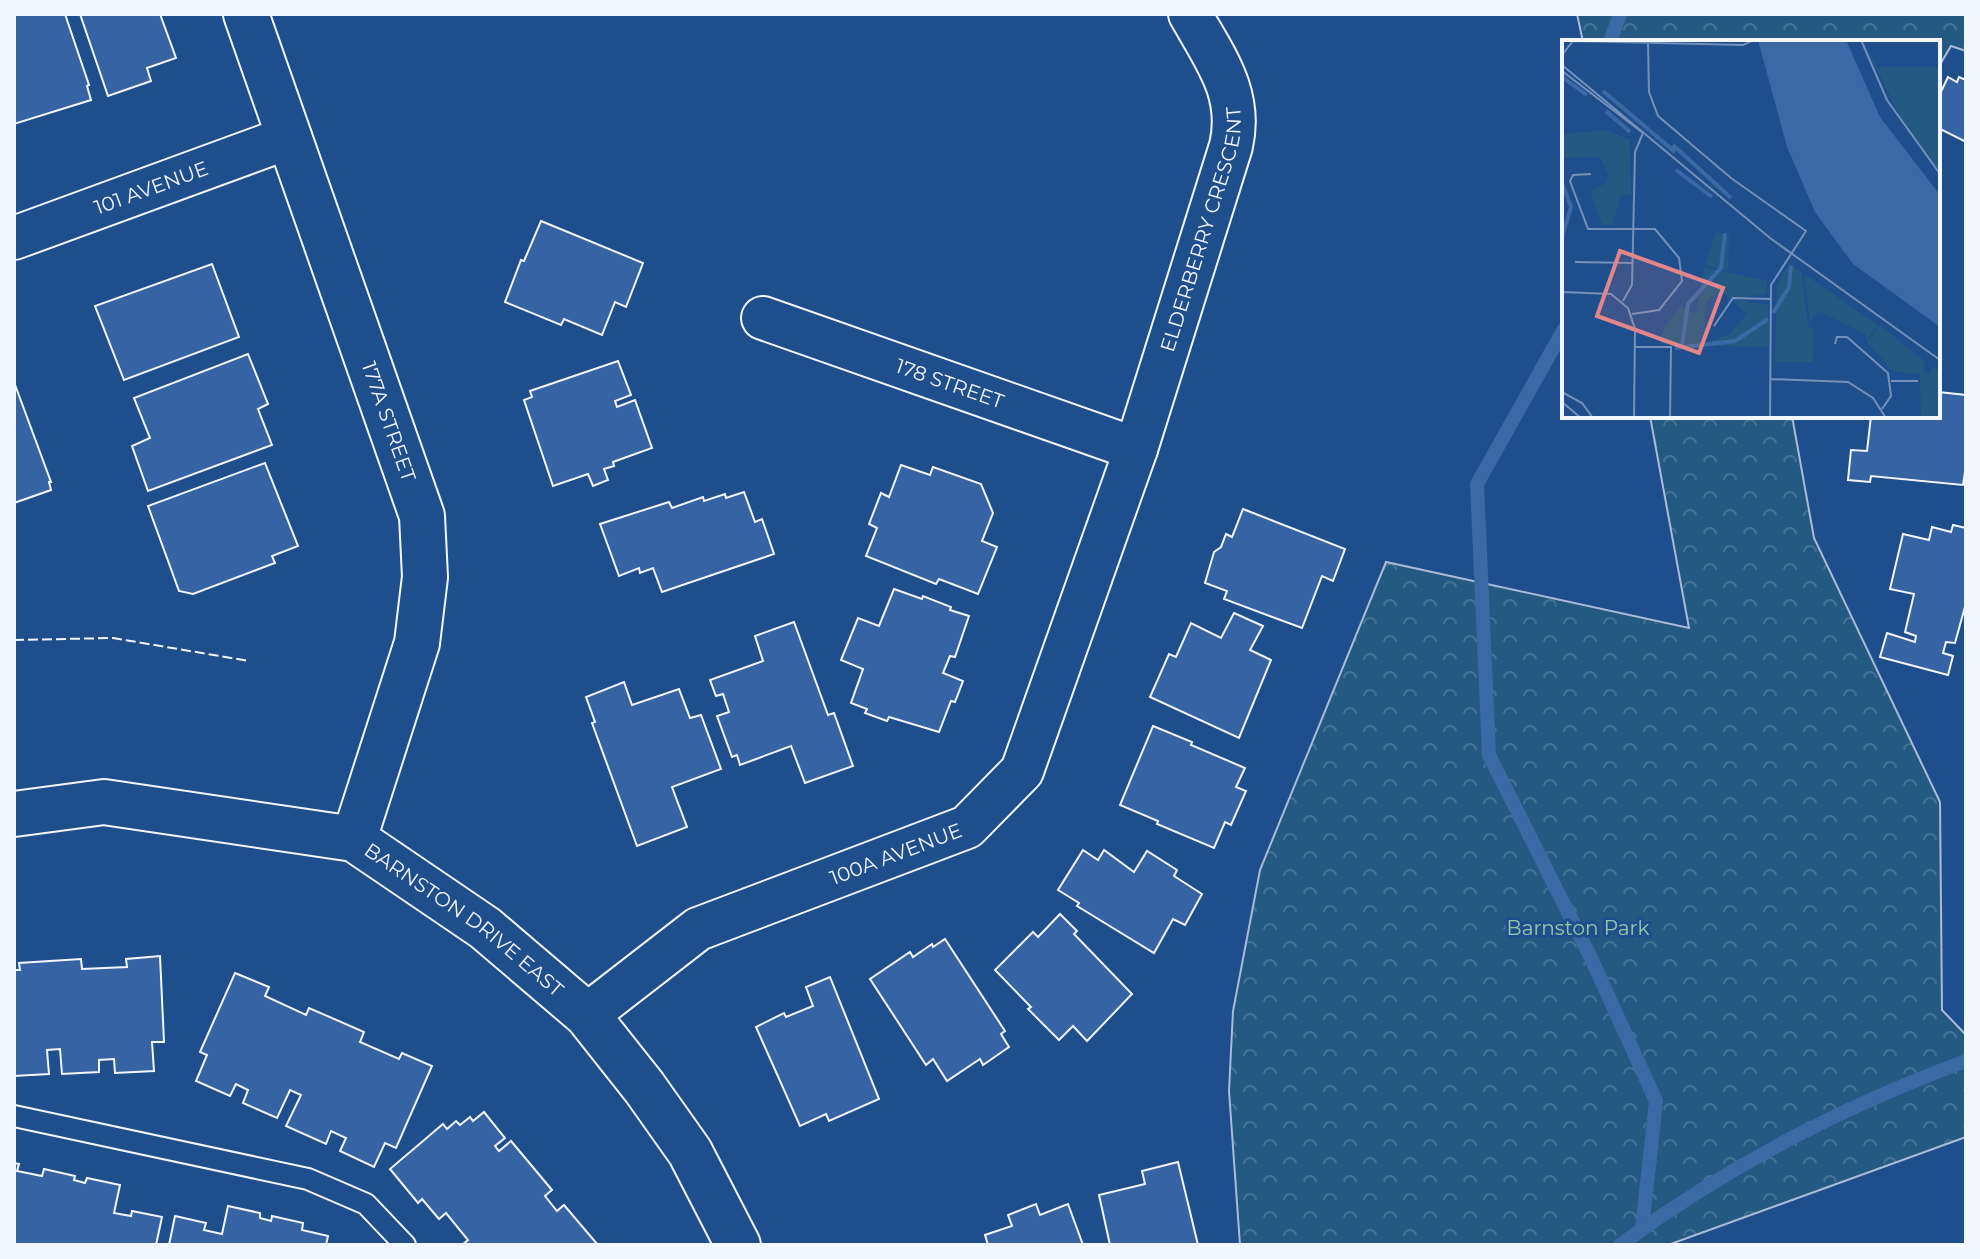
<svg xmlns="http://www.w3.org/2000/svg" width="1980" height="1259" font-family="Montserrat,sans-serif">
<style>
.forest{fill:url(#forest-crowns);stroke:#a8bbd7;stroke-width:2}
.lines{fill:none;stroke-linecap:round;stroke-linejoin:round}
.stream{stroke:#3b69a3;stroke-width:14}
.building{fill:#3563a3;stroke:#f2f6ff;stroke-width:2}
.lane-casing{stroke:#f2f6ff;stroke-width:24}
.street-casing{stroke:#f2f6ff;stroke-width:46}
.secondary-casing{stroke:#f2f6ff;stroke-width:48}
.lane{stroke:#1f4e8c;stroke-width:20}
.street{stroke:#1f4e8c;stroke-width:42}
.secondary{stroke:#1f4e8c;stroke-width:44}
.fence{stroke:#f2f6ff;stroke-width:2;stroke-dasharray:10 4;stroke-linecap:butt}
.labels{text-anchor:middle;dominant-baseline:central;stroke-width:6;stroke-linejoin:round;paint-order:stroke}
.street-label{font-size:20px;fill:#f2f6ff;stroke:#1f4e8c}
.park-label{font-size:20px;fill:#97c8a6;stroke:#1f4e8c}
.inset-river{fill:none;stroke:#3b69a3;stroke-width:4}
.inset-road{fill:none;stroke:#7391ba;stroke-width:2}
.view{fill:#e38589;fill-opacity:0.15;stroke:#e38589;stroke-width:4}
.inset-edge{fill:none;stroke:#f2f6ff;stroke-width:4}
</style>
<defs>
<pattern id="forest-crowns" width="20" height="18" patternUnits="userSpaceOnUse" patternTransform="scale(2)"><rect width="20" height="18" fill="#245a82"/><path d="M2 6a3 3 0 1 1 6 0M12 15a3 3 0 1 1 6 0" fill="none" stroke="#447295"/></pattern>
</defs>
<rect width="100%" height="100%" fill="#1f4e8c"/>
<g class="forest">
<path d="M 1577,14 L 1966,14 L 1966,51 L 1951,46 L 1938,68 L 1938,42 L 1583,42 Z"/>
<path d="M 1650,416 L 1792,416 L 1814,538 L 1940,802 L 1942,1010 L 1966,1035 L 1966,1137 L 1668,1245 L 1240,1245 L 1229,1091 L 1233,1011 L 1260,870 L 1386,562 L 1689,628 Z"/>
</g>
<g class="lines">
<g class="stream">
<path d="M 1610,42 L 1620,14"/>
<path d="M 1564,329 L 1477,484 L 1489,755 L 1591,958 L 1656,1101 L 1642,1229"/>
<path d="M 1620,1245 C 1725,1168 1844,1106 1966,1061"/>
</g>
</g>
<g class="building">
<path d="M 14,14 L 65,14 L 89,85 L 87,86 L 91,100 L 14,124 Z"/>
<path d="M 80,14 L 160,14 L 176,58 L 147,68 L 151,81 L 108,96 Z"/>
<path d="M 1948,77 L 1957,82 L 1959,77 L 1966,80 L 1966,142 L 1938,128 L 1938,98 Z"/>
<path d="M 541,221 L 643,263 L 626,307 L 615,302 L 602,335 L 564,319 L 561,325 L 505,302 L 521,260 L 524,261 Z"/>
<path d="M 212,264 L 239,337 L 124,380 L 95,306 Z"/>
<path d="M 248,354 L 268,404 L 258,409 L 272,445 L 148,491 L 132,446 L 150,438 L 134,398 Z"/>
<path d="M 618,361 L 631,395 L 615,401 L 617,407 L 635,400 L 652,448 L 613,462 L 614,466 L 604,469 L 608,480 L 593,486 L 588,474 L 553,486 L 524,400 L 532,397 L 530,391 Z"/>
<path d="M 14,382 L 51,482 L 49,482 L 51,490 L 14,503 Z"/>
<path d="M 1938,392 L 1966,395 L 1966,465 L 1963,485 L 1871,476 L 1870,482 L 1848,480 L 1851,450 L 1867,451 L 1871,416 L 1938,416 Z"/>
<path d="M 265,463 L 298,546 L 272,556 L 275,563 L 193,594 L 179,591 L 148,506 Z"/>
<path d="M 901,465 L 930,475 L 933,467 L 981,484 L 993,513 L 982,541 L 997,547 L 978,594 L 939,579 L 936,584 L 866,556 L 877,528 L 869,524 L 881,493 L 889,497 Z"/>
<path d="M 744,492 L 755,522 L 762,519 L 774,554 L 662,592 L 653,568 L 640,573 L 639,568 L 619,576 L 600,524 L 669,502 L 672,508 L 703,497 L 704,501 L 725,494 L 726,498 Z"/>
<path d="M 1243,509 L 1345,549 L 1333,581 L 1322,576 L 1302,628 L 1224,599 L 1227,591 L 1205,583 L 1214,552 L 1221,547 L 1226,534 L 1232,537 Z"/>
<path d="M 1953,525 L 1966,528 L 1966,603 L 1955,643 L 1946,642 L 1943,653 L 1953,656 L 1948,675 L 1880,657 L 1887,633 L 1915,642 L 1916,636 L 1905,632 L 1914,594 L 1890,589 L 1903,534 L 1929,540 L 1932,527 L 1951,532 Z"/>
<path d="M 894,589 L 922,599 L 923,596 L 951,607 L 950,610 L 969,616 L 955,657 L 950,656 L 943,673 L 963,681 L 955,702 L 951,701 L 939,732 L 889,717 L 887,721 L 865,713 L 867,709 L 851,703 L 863,669 L 841,660 L 858,618 L 879,626 Z"/>
<path d="M 1234,613 L 1263,626 L 1250,650 L 1271,660 L 1239,738 L 1150,697 L 1169,654 L 1176,657 L 1191,623 L 1221,638 Z"/>
<path d="M 794,622 L 828,715 L 834,713 L 853,766 L 805,783 L 791,746 L 740,765 L 737,755 L 732,757 L 717,716 L 729,712 L 723,694 L 716,696 L 710,680 L 763,661 L 755,636 Z"/>
<path d="M 624,682 L 632,705 L 679,689 L 690,718 L 701,715 L 721,769 L 672,787 L 687,827 L 637,846 L 592,723 L 595,722 L 586,697 Z"/>
<path d="M 1153,726 L 1192,742 L 1191,745 L 1245,768 L 1236,787 L 1246,791 L 1231,825 L 1225,822 L 1214,848 L 1157,824 L 1158,821 L 1120,805 Z"/>
<path d="M 1083,850 L 1098,860 L 1104,850 L 1134,872 L 1147,851 L 1177,870 L 1174,876 L 1202,894 L 1185,925 L 1173,919 L 1154,953 L 1077,906 L 1079,903 L 1058,890 Z"/>
<path d="M 1060,914 L 1077,931 L 1074,934 L 1132,994 L 1087,1041 L 1073,1026 L 1059,1040 L 1028,1009 L 1031,1007 L 995,970 L 1033,932 L 1038,937 Z"/>
<path d="M 945,939 L 1005,1031 L 1001,1034 L 1009,1047 L 983,1065 L 980,1059 L 947,1081 L 933,1059 L 926,1065 L 870,979 L 910,952 L 913,957 L 932,944 L 933,947 Z"/>
<path d="M 160,956 L 164,1042 L 152,1042 L 154,1071 L 115,1073 L 114,1059 L 99,1060 L 99,1072 L 62,1074 L 60,1049 L 47,1050 L 49,1074 L 14,1076 L 14,970 L 20,970 L 19,963 L 81,959 L 82,969 L 127,967 L 126,959 Z"/>
<path d="M 235,973 L 269,987 L 265,996 L 306,1015 L 309,1008 L 364,1032 L 360,1042 L 399,1059 L 402,1053 L 432,1066 L 396,1148 L 385,1143 L 374,1167 L 340,1151 L 346,1138 L 331,1131 L 326,1144 L 286,1126 L 301,1095 L 290,1090 L 277,1118 L 243,1103 L 248,1090 L 236,1084 L 230,1096 L 196,1081 L 207,1055 L 200,1052 Z"/>
<path d="M 830,977 L 879,1099 L 829,1121 L 826,1114 L 800,1126 L 756,1027 L 784,1013 L 786,1017 L 813,1006 L 806,987 Z"/>
<path d="M 484,1112 L 505,1138 L 495,1146 L 499,1151 L 511,1141 L 552,1190 L 545,1196 L 557,1211 L 564,1205 L 598,1245 L 462,1245 L 468,1240 L 446,1213 L 439,1219 L 422,1199 L 418,1203 L 390,1169 L 443,1124 L 447,1129 L 456,1121 L 460,1125 L 470,1117 L 473,1121 Z"/>
<path d="M 1178,1162 L 1198,1245 L 1110,1245 L 1099,1195 L 1145,1184 L 1142,1171 Z"/>
<path d="M 14,1163 L 19,1164 L 17,1171 L 42,1176 L 44,1169 L 75,1176 L 74,1180 L 85,1183 L 87,1178 L 120,1185 L 114,1213 L 131,1216 L 132,1211 L 162,1217 L 156,1245 L 14,1245 Z"/>
<path d="M 1036,1204 L 1040,1215 L 1068,1204 L 1083,1245 L 988,1245 L 985,1235 L 1012,1226 L 1008,1215 Z"/>
<path d="M 228,1206 L 260,1213 L 260,1218 L 271,1221 L 272,1216 L 303,1223 L 302,1230 L 328,1236 L 326,1245 L 169,1245 L 175,1216 L 206,1223 L 204,1230 L 222,1234 Z"/>
</g>
<g class="lines">
<g class="lane-casing">
<path id="lane" d="M 14,1116 L 308,1179 L 366,1204 L 405,1245"/>
</g>
<g class="street-casing">
<g id="street">
<path id="s1" d="M 14,238 L 290,137"/>
<path id="s2" d="M 763,318 L 1136,449"/>
<path id="s3" d="M 587,1015 L 698,929 L 967,827 L 1022,771 L 1136,449 L 1231,146 C 1243,94 1215,58 1190,14"/>
</g>
</g>
<g class="secondary-casing">
<g id="secondary">
<path id="s4" d="M 246,14 L 422,516 L 425,577 L 417,643 L 354,839"/>
<path id="s5" d="M 14,814 L 104,802 L 354,839 L 485,928 L 587,1015 L 644,1087 L 690,1152 L 738,1245"/>
</g>
</g>
<use href="#lane" class="lane"/>
<use href="#street" class="street"/>
<use href="#secondary" class="secondary"/>
<path class="fence" d="M 14,640 L 113,638 L 249,661"/>
</g>
<g class="labels">
<g class="street-label">
<text stroke="none"><textPath href="#s1" startOffset="146">101 AVENUE</textPath></text>
<text stroke="none"><textPath href="#s3" startOffset="1078">ELDERBERRY CRESCENT</textPath></text>
<text stroke="none"><textPath href="#s2" startOffset="198">178 STREET</textPath></text>
<text stroke="none"><textPath href="#s4" startOffset="432">177A STREET</textPath></text>
<text stroke="none"><textPath href="#s3" startOffset="352">100A AVENUE</textPath></text>
<text stroke="none"><textPath href="#s5" startOffset="480">BARNSTON DRIVE EAST</textPath></text>
</g>
<g class="park-label">
<text x="1578" y="928">Barnston Park</text>
</g>
</g>
<g transform="translate(1562 40)">
<rect width="378" height="378" fill="#1f4e8c"/>
<path d="M 304,8 L 316,27 L 378,27 L 378,132 L 346,92 ZM 154,192 L 167,196 L 166,230 L 143,226 ZM 242,234 L 316,285 L 304,302 L 303,294 L 256,271 L 248,282 Z" fill="#245a82"/>
<path d="M 351,40 L 363,43 L 365,54 L 341,74 L 334,60 L 342,58 ZM 44,90 L 68,100 L 69,155 L 58,155 L 51,185 L 40,185 L 28,151 L 44,143 L 46,134 L 38,117 L 0,118 L 0,94 ZM 228,223 L 240,233 L 246,285 L 252,291 L 251,322 L 213,322 L 215,244 ZM 142,227 L 205,241 L 204,254 L 168,259 L 158,250 L 144,262 L 142,304 L 167,294 L 185,274 L 172,262 L 177,260 L 206,265 L 207,307 L 97,304 L 103,286 L 119,266 L 134,274 ZM 318,285 L 363,322 L 362,332 L 367,335 L 371,327 L 378,332 L 378,378 L 359,378 L 358,334 L 332,332 L 305,302 Z" fill="#245a82"/>
<path d="M 196,0 L 284,0 L 318,77 L 378,155 L 378,287 L 291,224 L 253,172 L 225,107 Z" fill="#3b69a3"/>
<path class="inset-river" d="M 0,37 L 25,55M 41,51 L 113,112M 44,71 L 68,92M 111,105 L 169,158M 114,130 L 150,157M 0,143 L 9,167 L 0,197M 211,273 L 227,247 L 229,226M 120,305 L 126,264 L 159,228 L 163,193M 113,308 L 173,301 L 206,279"/>
<path class="inset-road" d="M 299,0 L 325,60 L 378,134M 86,4 L 87,52 L 96,76 L 169,138 L 244,191 L 209,245 L 208,378M 0,15 L 11,1 L 181,5 L 192,0M 0,25 L 208,198 L 378,320M 0,31 L 81,93M 29,134 L 11,135 L 8,141 L 26,189 L 93,189 L 117,218 L 120,241 L 97,270 L 70,274M 13,222 L 71,223M 0,252 L 49,254 L 66,268 L 73,289 L 72,378M 61,261 L 70,245 L 73,112 L 81,93M 152,286 L 171,258 L 209,259M 273,304 L 275,297 L 285,297 L 326,333 L 329,356 L 320,369M 73,307 L 109,307 L 108,378M 208,339 L 286,342 L 311,358 L 324,378M 329,341 L 356,341M 0,352 L 20,363 L 31,378M 0,362 L 19,378"/>
<path class="view" d="M 58,211 L 161,248 L 137,313 L 35,276 Z"/>
<rect width="378" height="378" class="inset-edge"/>
</g>
<rect width="1980" height="1259" fill="none" stroke="#f2f6ff" stroke-width="32"/>
</svg>
